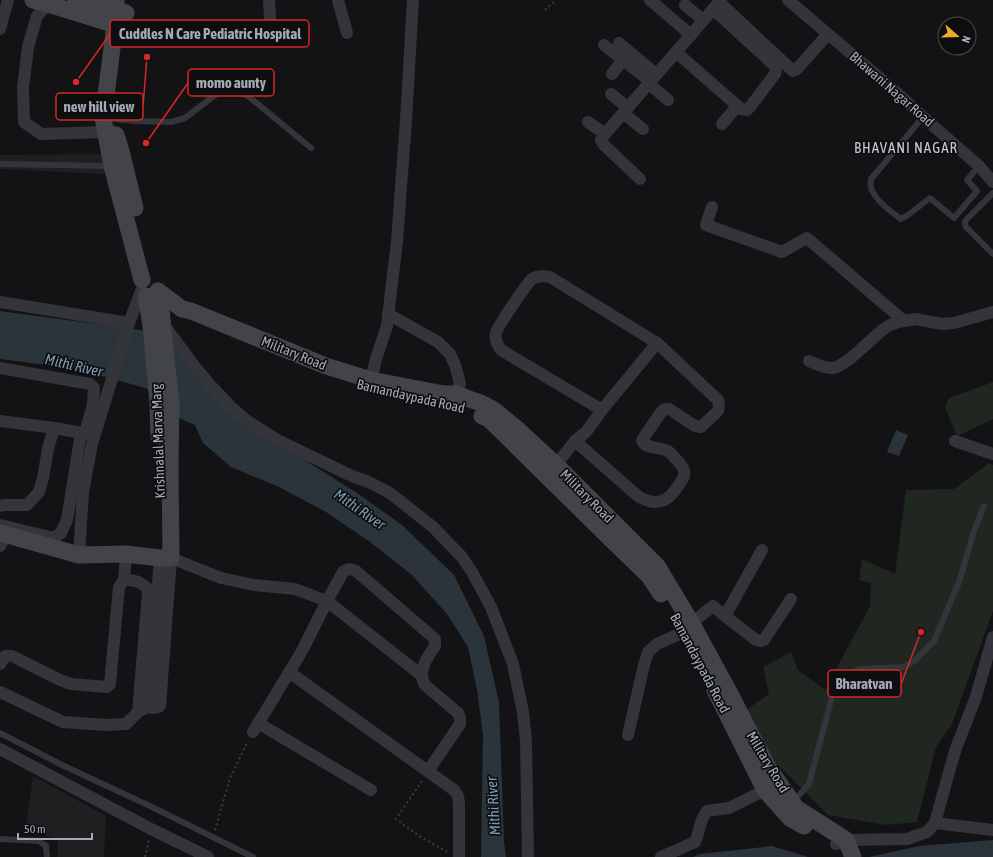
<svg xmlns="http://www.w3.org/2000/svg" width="993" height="857" font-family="'Asap Condensed',sans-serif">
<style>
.built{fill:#1f1f22}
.green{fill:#1f2720}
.water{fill:#2b343a}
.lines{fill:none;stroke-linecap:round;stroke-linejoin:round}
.path{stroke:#3a3c41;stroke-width:2;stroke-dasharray:2 3;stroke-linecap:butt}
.lane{stroke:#34353a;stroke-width:6}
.street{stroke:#34353a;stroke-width:12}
.secondary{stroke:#42444a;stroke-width:17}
.labels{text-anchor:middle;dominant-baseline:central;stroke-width:3.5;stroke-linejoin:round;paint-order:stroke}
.street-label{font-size:14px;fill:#a4aab5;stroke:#0e0e10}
.neighbourhood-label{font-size:15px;letter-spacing:1px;fill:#c5c9d1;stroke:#0e0e10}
.water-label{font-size:15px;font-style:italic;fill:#7b99b1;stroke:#0e0e10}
.leader{fill:none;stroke:#d62828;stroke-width:1.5}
.callout-dot{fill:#d62828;stroke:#0e0e10;stroke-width:1.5}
.callout{fill:#0e0e10;stroke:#d62828;stroke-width:1.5}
.callout-label{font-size:15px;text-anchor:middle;font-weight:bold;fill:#a4aab5}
</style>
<rect width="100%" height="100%" fill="#131315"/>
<g class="built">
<path d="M 101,154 L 105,166 L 105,174 L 0,169 L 0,155 Z"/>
<path d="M 33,776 L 106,816 L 104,857 L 57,857 L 58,841 L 26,825 Z"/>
</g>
<g class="green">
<path d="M 993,382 L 993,419 L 957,436 L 945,407 L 949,398 Z"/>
<path d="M 989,463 L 993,465 L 993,611 L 952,724 L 936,747 L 917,822 L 886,825 L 828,815 L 769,756 L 742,713 L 769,694 L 763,667 L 791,652 L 798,670 L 825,690 L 870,606 L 871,583 L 859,580 L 862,559 L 895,574 L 906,490 L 954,489 Z"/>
</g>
<g class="water">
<path d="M 0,311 L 141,330 L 174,345 L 233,415 L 357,493 L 402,525 L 454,575 L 484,636 L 499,702 L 504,842 L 506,857 L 481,857 L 483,735 L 477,690 L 468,647 L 447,614 L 412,575 L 370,542 L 326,512 L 279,487 L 231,467 L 203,443 L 195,425 L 179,418 L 177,401 L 145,388 L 78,369 L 0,359 Z"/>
<path d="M 896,430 L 908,435 L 899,456 L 887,452 Z"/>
<path d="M 993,840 L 993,857 L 869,857 L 919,846 Z"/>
<path d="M 772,846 L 808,857 L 693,857 L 700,854 Z"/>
</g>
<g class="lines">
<g class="path">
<path d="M 545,10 L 556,0"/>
<path d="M 422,781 L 396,819 L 419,836 L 449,853"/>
<path d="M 215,830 L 230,778 L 248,741"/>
<path d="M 145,857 L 149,840"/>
</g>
<g class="lane">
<path d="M 923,117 L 871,179 C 871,182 870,186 871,188 C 876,201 890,211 901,219 L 908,215 L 930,198 L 954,218 L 977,191 L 967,180 L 979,166"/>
<path d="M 104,118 L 135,121 L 171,122 L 185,118 L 219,92 L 233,89 L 248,96 L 311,148"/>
<path d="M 0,164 L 111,166"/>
<path d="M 993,193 L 966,220 L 965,223 L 966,227 L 993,254"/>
<path d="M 0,733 L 62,765 L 152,807 L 253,857"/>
<path d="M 793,802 L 809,784 L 834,689 L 841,680 L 847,675 L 860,669 L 904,667 L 914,661 L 934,641 L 959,582 L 974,531 L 984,506"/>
<path d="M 0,839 L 39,841 L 46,846 L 47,857"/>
</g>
<g class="street">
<path d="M 49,0 L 48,4 L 37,16 L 28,47 L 23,88 L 24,122 L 41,134 L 106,132 L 112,131"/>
<path d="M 269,0 L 271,34"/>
<path d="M 338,0 L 347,33"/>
<path d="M 650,0 L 691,35"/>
<path d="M 788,0 L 894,90 L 923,117 L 979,166 L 993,182"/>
<path d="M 719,2 L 793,71 L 797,69 L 828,34"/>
<path d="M 685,5 L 703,20"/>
<path d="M 0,29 L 8,0"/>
<path d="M 619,43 L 656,74"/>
<path d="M 604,45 L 650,81"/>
<path d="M 676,52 L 741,109 L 747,110 L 750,107 L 775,74 L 776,70 L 775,66 L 713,9"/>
<path d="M 612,74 L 623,60"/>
<path d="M 648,83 L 668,100"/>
<path d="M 611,94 L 628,108"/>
<path d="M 623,113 L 643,129"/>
<path d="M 588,122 L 605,134"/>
<path d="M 722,124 L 734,110"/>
<path d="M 640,179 L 604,145 L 601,140 L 605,134 L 721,0"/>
<path d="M 712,207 L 706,225 L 782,252 L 807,238 L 904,321 L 915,319 L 942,324 L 954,323 L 993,312"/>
<path d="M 0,302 L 129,323"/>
<path d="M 388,314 L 438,342 L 450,354 L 455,365 L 460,383 L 453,404"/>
<path d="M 164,325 L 196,368 L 212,387 L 230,406 L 246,420 L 279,441 L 352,476 L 369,482 L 390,493 L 433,527 L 462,557 L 472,572 L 491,607 L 513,664 L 523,712 L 526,741 L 528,857"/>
<path d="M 809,361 C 817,364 825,369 833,368 C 848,365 870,339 884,329 C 890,324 897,322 904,321"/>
<path d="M 0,368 L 90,384 L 94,388 L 93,404 L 85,433"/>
<path d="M 371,380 L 376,359 L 387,326 L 397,241 L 406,120 L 413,0"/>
<path d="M 0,421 L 54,428"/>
<path d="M 575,441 L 639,497 C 649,501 655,505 666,499 C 672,496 676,489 680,483 C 689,472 683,466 674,457 C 672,454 668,451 665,450 C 657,447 647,449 642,441 L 644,437 L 662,411 L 665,409 L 669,409 L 695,426 L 701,427 L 718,411 L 719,405 L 718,400 L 657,343"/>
<path d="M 955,441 L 993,454"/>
<path d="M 551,471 L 575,441 L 586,432 L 602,410 L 657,343 L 550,277 C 544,276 538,275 532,279 C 528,282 497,327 496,333 C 494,338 498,346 501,350 L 602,410"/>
<path d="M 0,506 L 4,505 L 27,505 L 39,492 L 43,478 L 48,449 L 54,428 L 88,434"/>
<path d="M 0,525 L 54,538 L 61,533 L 67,520 L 81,433"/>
<path d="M 0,546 L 7,535"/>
<path d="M 79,555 L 83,492 L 92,444 L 129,323 L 141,291"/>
<path d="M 160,558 L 149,704 L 152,708 L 158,707 L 160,706 L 171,558 L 221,578 L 254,585 L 295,589 L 327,601 L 343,572 C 348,568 351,569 356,571 L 435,639 L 435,646 C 427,657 417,672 425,685 L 458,713 L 460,718 L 460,724 L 428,771"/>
<path d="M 124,580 C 135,580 139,581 147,588 L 148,593 L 138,712"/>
<path d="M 725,616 L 756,640 L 761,641 L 764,640 L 791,599"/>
<path d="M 0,664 L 5,656 L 12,656 L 60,680 L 71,684 L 107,687 L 110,684 L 119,587 L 124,580 L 126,554"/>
<path d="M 289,672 L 454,790 L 458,796 L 459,803 L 459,857"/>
<path d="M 0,692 L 63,722 L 106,725 L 126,724 L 138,712 L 150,706"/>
<path d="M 258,723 L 371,790"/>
<path d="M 253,732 L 302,651 L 327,601 L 421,675"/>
<path d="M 628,735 L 644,665 L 648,652 L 657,644 L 686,631 L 698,618 L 713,606 L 725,616 L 762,550"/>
<path d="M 0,749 L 151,829 L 208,857"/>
<path d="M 935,823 L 993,830"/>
<path d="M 836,844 L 846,840 L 907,839 L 927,832 L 935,823 L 949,772 L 956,748 L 976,697 L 993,637"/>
<path d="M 661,857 L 695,842 C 701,830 698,822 707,811 L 729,808 L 765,790"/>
</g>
<g class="secondary">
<path d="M 33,0 L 48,4 L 125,28"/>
<path d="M 76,0 L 126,13"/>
<path d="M 116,0 L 115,25 L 103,118 L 112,166 L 142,280"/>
<path d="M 116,135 L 121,151 L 135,208"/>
<path d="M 158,291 L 182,309 L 191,311 L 326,366 L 371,380 L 444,394 L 457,394 L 469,399 L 481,403 L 494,410 L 516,428 L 556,465 L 657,566 L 692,624 L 728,690 L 766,764 L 796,808 L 846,840 L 853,857"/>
<path d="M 146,296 L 151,325 L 158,404 L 159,436"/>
<path d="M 482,416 L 489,419 L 619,547 L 649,576 L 661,594"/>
<path d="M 0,533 L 79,555 L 126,554 L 160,558 L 171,558 L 170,464 L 171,405 L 161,310 L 158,291"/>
<path d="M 715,690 L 765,790 L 790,818 L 804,826"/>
</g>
</g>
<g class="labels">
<g class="street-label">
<text transform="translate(892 89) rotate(41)">Bhawani Nagar Road</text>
<text transform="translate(294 353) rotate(22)">Military Road</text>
<text transform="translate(411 396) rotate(13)">Bamandaypada Road</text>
<text transform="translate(158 441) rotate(-92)">Krishnalal Marva Marg</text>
<text transform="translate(587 496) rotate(45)">Military Road</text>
<text transform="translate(700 663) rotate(62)">Bamandaypada Road</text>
<text transform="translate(768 762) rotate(59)">Military Road</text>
</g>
<g class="neighbourhood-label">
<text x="906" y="147">BHAVANI NAGAR</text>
</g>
<g class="water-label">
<text transform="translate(74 365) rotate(13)">Mithi River</text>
<text transform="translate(360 509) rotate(35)">Mithi River</text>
<text transform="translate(493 806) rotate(-94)">Mithi River</text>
</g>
</g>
<path class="leader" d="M76 82L110 34M146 143L188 83M147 57L143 106M921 632L901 684"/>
<g class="callout-dot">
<circle cx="76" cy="82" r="4"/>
<circle cx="146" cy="143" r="4"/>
<circle cx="147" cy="57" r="4"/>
<circle cx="921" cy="632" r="4"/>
</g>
<g class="callout">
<rect x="110" y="20" width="199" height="27" rx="4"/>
<rect x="188" y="69" width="86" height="27" rx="4"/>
<rect x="56" y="93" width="87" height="27" rx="4"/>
<rect x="828" y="670" width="73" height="27" rx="4"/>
</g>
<g class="callout-label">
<text x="210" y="39">Cuddles N Care Pediatric Hospital</text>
<text x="231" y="88">momo aunty</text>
<text x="99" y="112">new hill view</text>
<text x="864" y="689">Bharatvan</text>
</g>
<g transform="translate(957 36) rotate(110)"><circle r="19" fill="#0e0e10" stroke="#4a4c52"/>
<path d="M0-3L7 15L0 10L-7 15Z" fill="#f2aa2e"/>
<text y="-6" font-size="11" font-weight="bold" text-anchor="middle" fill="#a4aab5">N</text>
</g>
<path d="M18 833v6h74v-6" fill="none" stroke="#a4aab5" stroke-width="2"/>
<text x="24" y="833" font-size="12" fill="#a4aab5" stroke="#0e0e10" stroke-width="3" paint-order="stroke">50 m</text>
</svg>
